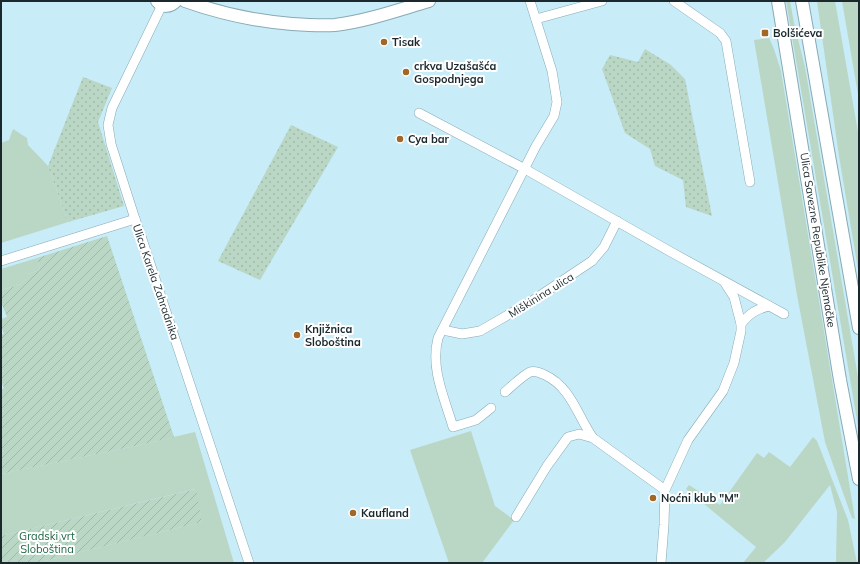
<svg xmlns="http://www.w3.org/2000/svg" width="860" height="564" font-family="Mulish,sans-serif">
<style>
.grass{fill:#bad6c4}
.park{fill:url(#park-dots)}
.garden{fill:url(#garden-furrows)}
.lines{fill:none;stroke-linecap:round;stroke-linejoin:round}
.street-casing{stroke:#87aab5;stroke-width:10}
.secondary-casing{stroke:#87aab5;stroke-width:14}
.street{stroke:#fff;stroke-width:9}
.secondary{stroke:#fff;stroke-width:12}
.poi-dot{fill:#a16726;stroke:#fff;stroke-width:1.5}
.labels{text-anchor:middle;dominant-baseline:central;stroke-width:4;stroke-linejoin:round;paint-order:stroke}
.poi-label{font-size:11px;font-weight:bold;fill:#1b292e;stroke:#fff;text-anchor:start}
.street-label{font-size:11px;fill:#1b292e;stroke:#fff}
.park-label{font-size:11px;fill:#1d6642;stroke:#fff}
</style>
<defs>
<pattern id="park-dots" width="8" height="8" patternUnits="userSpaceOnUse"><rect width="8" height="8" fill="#bad6c4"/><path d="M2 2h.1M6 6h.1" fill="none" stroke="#9fb8a9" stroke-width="1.8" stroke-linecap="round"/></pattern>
<pattern id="garden-furrows" width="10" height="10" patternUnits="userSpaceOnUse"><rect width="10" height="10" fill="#bad6c4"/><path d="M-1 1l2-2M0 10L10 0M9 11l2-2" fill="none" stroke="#9fb8a9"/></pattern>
</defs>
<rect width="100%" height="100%" fill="#c8ecf8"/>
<g class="grass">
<path d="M 786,1 L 790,1 L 794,23 L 805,67 L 859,383 L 859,432 Z"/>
<path d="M 817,1 L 835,1 L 859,138 L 859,275 L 839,156 Z"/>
<path d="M 842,1 L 859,1 L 859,100 Z"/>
<path d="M 769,38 L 774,49 L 781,71 L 855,519 L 852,518 L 825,442 L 797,295 L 754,40 Z"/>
<path d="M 13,129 L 27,138 L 28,145 L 48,166 L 68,222 L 1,243 L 1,143 L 9,140 Z"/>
<path d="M 37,258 L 40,270 L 27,274 L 27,278 L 19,285 L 1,290 L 1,269 Z"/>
<path d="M 471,431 L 495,506 L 514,520 L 482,563 L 449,563 L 410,450 Z"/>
<path d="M 195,432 L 234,563 L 37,563 L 202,522 L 195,489 L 1,536 L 1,474 L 140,445 Z"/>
<path d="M 813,437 L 817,441 L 848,520 L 857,563 L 836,563 L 837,512 L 830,485 L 785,542 L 763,563 L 743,563 L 756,547 L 686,489 L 689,485 L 720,505 L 757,453 L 764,458 L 769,452 L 790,467 Z"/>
</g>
<g class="park">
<path d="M 645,49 L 671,65 L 685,79 L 712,216 L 686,207 L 683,180 L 655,166 L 650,149 L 625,133 L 602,69 L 610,55 L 638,62 Z"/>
<path d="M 83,77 L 112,88 L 98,122 L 124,206 L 68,222 L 48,166 Z"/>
<path d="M 291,125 L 338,147 L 260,280 L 218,261 Z"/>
</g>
<g class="garden">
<path d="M 107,236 L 174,437 L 140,445 L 1,474 L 1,390 L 4,388 L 1,381 L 1,335 L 4,334 L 1,326 L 1,319 L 7,317 L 1,302 L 1,290 L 19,285 L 27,278 L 27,274 L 40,270 L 37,258 Z"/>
<path d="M 196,489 L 202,522 L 37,563 L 1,563 L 1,536 Z"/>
</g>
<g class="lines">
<g class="street-casing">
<g id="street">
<path d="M 674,1 L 720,33 L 726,41 L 750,182"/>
<path d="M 162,5 L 112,108 L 108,125 L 111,144 L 135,219 L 141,236 L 249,563"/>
<path d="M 536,19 L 602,1"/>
<path d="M 419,113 L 525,169 L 671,252 L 784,314"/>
<path d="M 1,261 L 135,219"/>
<path d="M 741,324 C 750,313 755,310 769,306"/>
<path d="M 443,330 L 462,334 L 480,331 L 532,301 L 592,261 L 604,247 L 617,221"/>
<path d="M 505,392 C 512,386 522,376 530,372 C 535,370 541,373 545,375 C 571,387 578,417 593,438 L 665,490"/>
<path d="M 491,408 L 476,420 L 453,427 C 445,399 430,369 438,338 L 536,146 L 554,116 L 557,102 L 552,71 L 530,1"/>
<path d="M 516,517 L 547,466 L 568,437 L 579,434 L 593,438"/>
<path d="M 661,563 L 664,525 L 665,490 L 688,440 L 723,391 L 734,363 L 741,331 L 741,324 L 734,297 L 725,283"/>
</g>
</g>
<g class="secondary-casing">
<g id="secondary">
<path d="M 157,1 C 163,8 170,7 176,1"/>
<path d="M 185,1 C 222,14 253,21 292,24 C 306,25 320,26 335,25 C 367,21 398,10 429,1"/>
<path d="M 778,1 L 840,380 L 859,479"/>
<path d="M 802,1 L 859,328"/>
</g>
</g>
<use href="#street" class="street"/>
<use href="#secondary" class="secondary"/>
</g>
<g class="poi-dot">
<rect x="761" y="29" width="8" height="8" rx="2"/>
<circle cx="384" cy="42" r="4"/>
<circle cx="406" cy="72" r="4"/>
<circle cx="400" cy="139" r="4"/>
<circle cx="297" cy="335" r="4"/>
<circle cx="653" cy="498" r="4"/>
<circle cx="353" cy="513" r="4"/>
</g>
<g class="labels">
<g class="poi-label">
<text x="773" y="33">Bolšićeva</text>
<text x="392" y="42">Tisak</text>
<text x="414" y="66">crkva Uzašašća<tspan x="414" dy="13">Gospodnjega</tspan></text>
<text x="408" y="139">Cya bar</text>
<text x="305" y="329">Knjižnica<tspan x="305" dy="13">Sloboština</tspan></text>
<text x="661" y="498">Noćni klub "M"</text>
<text x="361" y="513">Kaufland</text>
</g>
<g class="street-label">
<text transform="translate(818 240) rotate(81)">Ulica Savezne Republike Njemačke</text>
<text transform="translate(156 282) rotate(71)">Ulica Karela Zahradnika</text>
<text transform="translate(541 295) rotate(-32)">Miškinina ulica</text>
</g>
<g class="park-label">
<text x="47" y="536">Gradski vrt<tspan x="47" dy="13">Sloboština</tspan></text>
</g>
</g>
<rect width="860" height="564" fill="none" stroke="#1b292e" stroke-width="4"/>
</svg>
